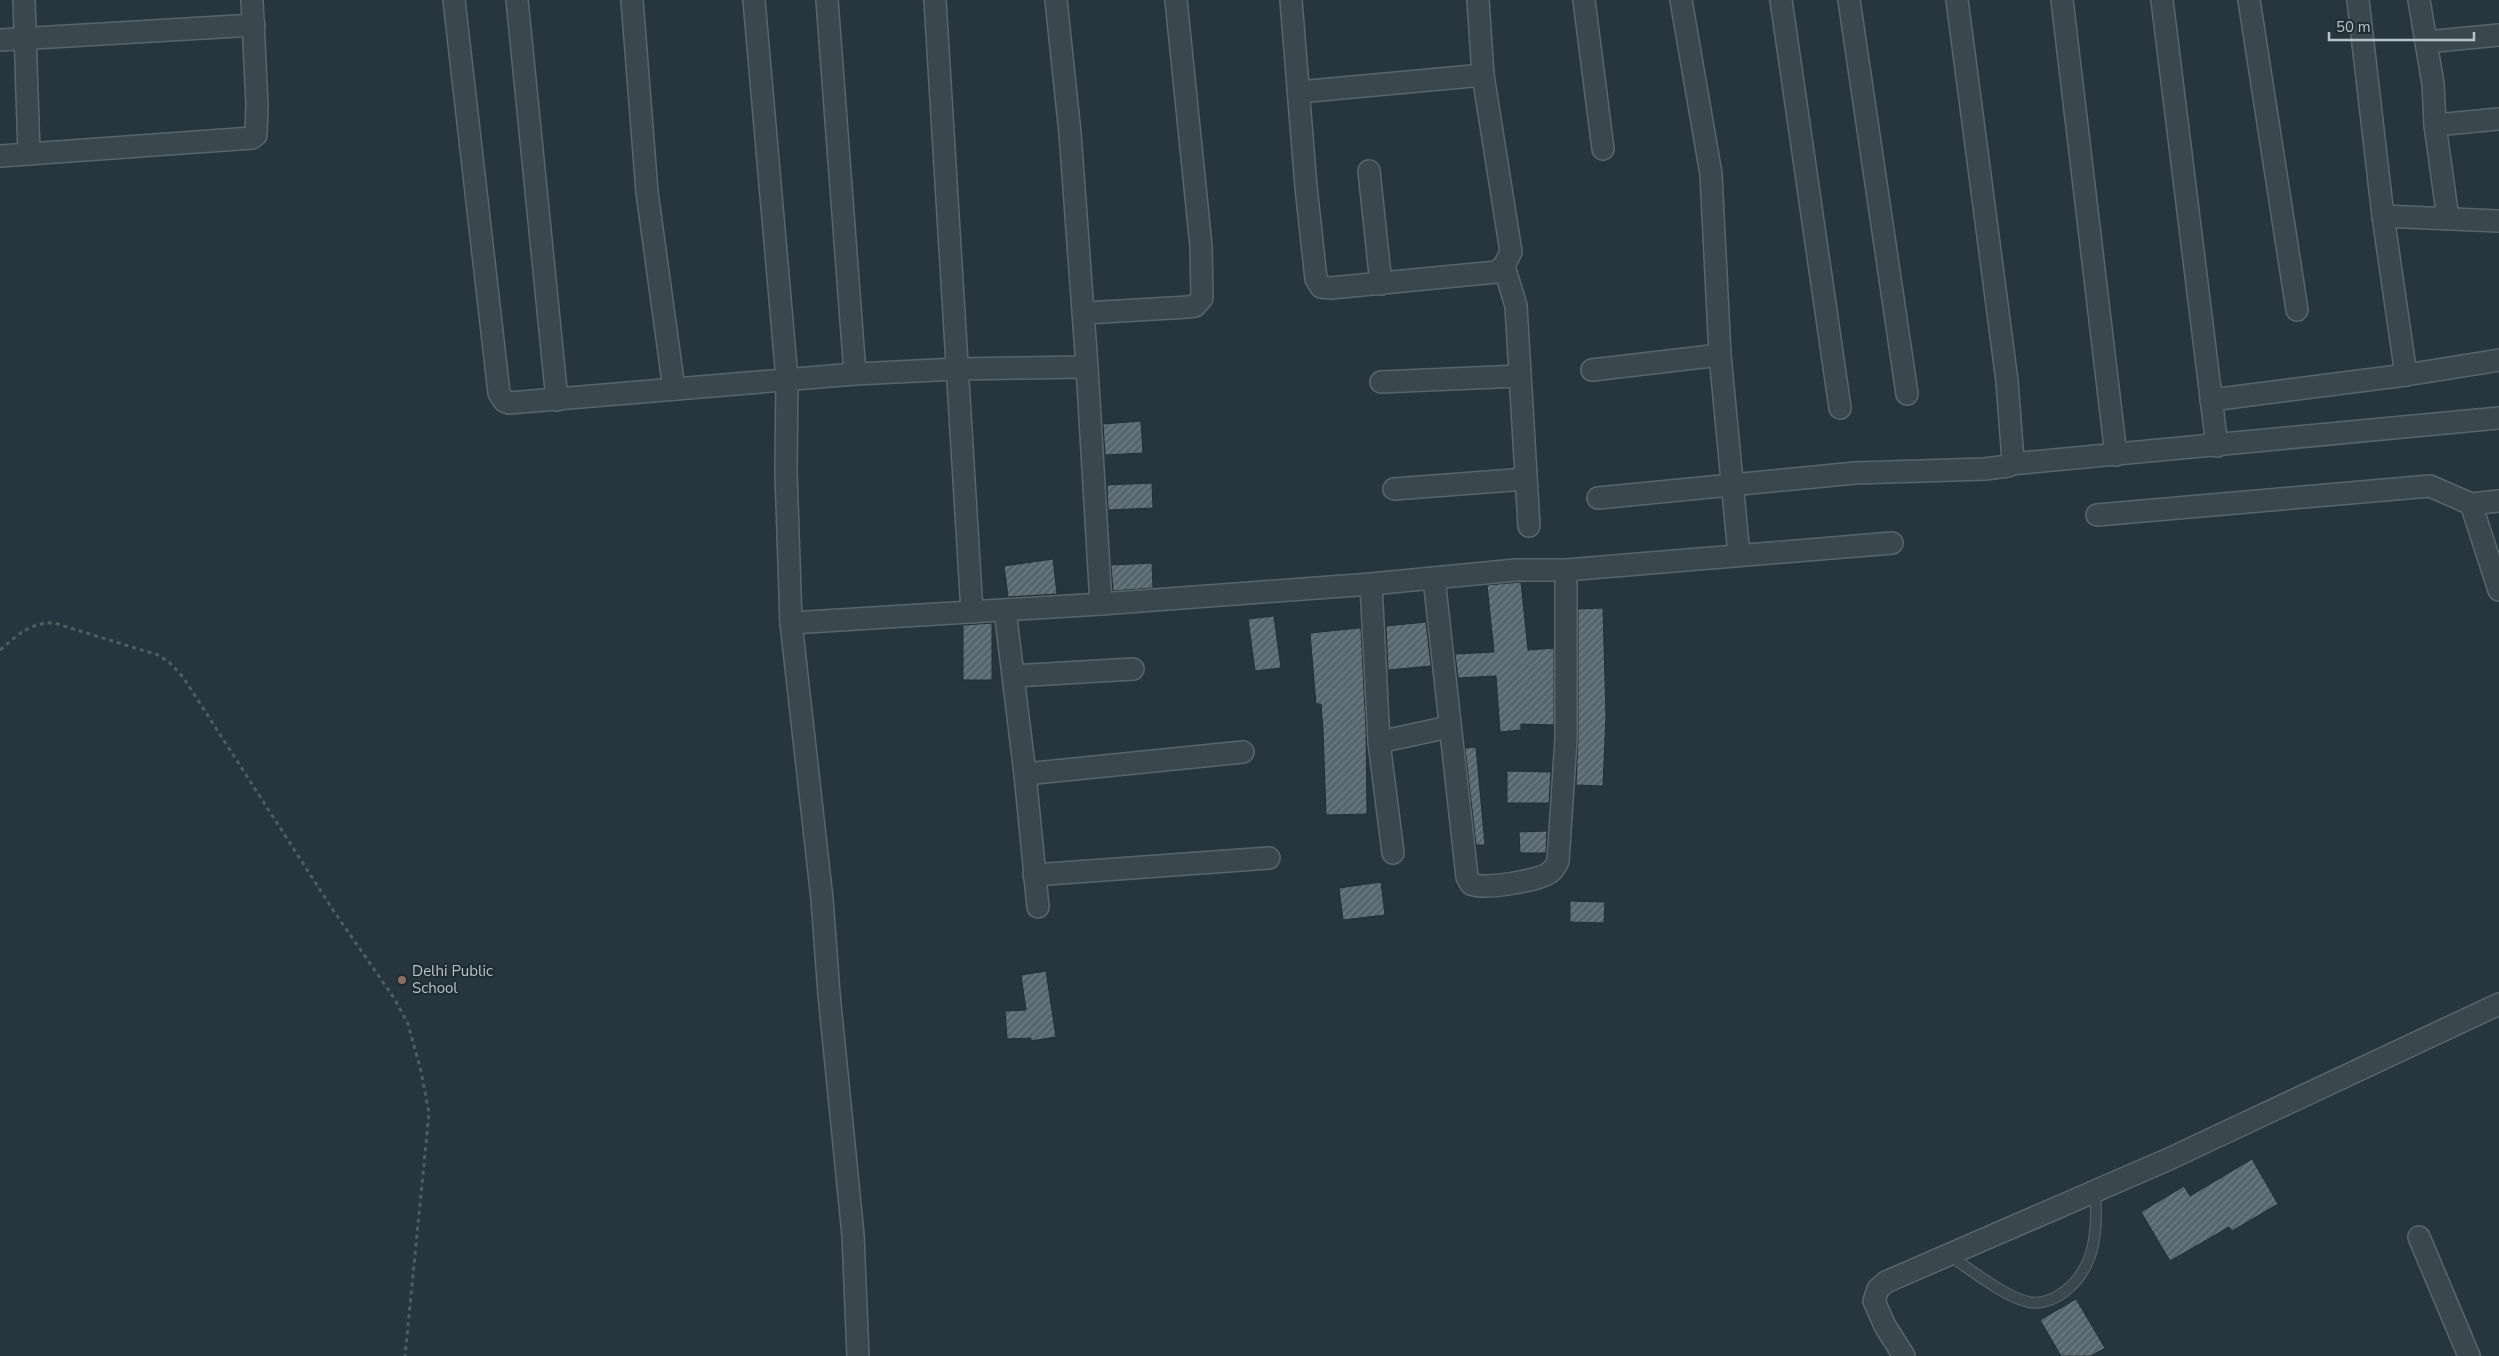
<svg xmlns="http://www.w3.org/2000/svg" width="2499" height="1356" font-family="'Nunito Sans',sans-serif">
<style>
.building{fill:url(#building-hatch);stroke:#222e35}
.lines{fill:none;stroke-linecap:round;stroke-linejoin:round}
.service-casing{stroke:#59656c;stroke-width:12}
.minor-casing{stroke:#59656c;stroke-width:24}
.path{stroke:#4b605d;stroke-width:3;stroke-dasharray:4 4;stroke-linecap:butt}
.service{stroke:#3b474e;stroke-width:10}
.minor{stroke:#3b474e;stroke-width:21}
.education-dot{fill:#8d6e63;stroke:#202c33;stroke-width:2}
.labels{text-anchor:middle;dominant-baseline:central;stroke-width:4;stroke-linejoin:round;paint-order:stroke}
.poi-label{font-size:15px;fill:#b7c2c9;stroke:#202c33;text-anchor:start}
</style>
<defs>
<pattern id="building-hatch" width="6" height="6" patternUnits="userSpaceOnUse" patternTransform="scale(1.25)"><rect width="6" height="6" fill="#56656e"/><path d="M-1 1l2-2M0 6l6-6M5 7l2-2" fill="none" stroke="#738088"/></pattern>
</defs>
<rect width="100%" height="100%" fill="#27363e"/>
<g class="building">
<path d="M 1141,421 L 1143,453 L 1105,455 L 1103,424 Z"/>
<path d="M 1152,483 L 1153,508 L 1108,510 L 1107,485 Z"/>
<path d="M 1053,559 L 1057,594 L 1008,597 L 1004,566 Z"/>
<path d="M 1152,563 L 1153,588 L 1113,591 L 1111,565 Z"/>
<path d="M 1521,582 L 1528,650 L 1554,648 L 1554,725 L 1521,724 L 1521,730 L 1500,732 L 1496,676 L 1458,678 L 1455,654 L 1494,652 L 1487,585 Z"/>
<path d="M 1603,608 L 1606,716 L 1603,786 L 1576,785 L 1578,739 L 1578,609 Z"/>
<path d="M 1274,616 L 1281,668 L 1255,671 L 1248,619 Z"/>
<path d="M 1426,622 L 1431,666 L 1388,670 L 1386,626 Z"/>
<path d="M 992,623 L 992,680 L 963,680 L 963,625 Z"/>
<path d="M 1359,628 L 1361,629 L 1366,729 L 1367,814 L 1326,815 L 1323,730 L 1321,704 L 1316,704 L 1310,633 Z"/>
<path d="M 1476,747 L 1485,845 L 1476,845 L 1465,748 Z"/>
<path d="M 1507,771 L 1551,772 L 1549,803 L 1507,803 Z"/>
<path d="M 1547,831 L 1546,853 L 1520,853 L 1519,832 Z"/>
<path d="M 1381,882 L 1385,915 L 1343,920 L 1339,888 Z"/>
<path d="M 1570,901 L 1605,902 L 1604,923 L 1570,922 Z"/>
<path d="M 1046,971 L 1056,1037 L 1031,1041 L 1031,1038 L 1007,1039 L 1005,1011 L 1026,1010 L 1021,975 Z"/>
<path d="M 2252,1159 L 2278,1204 L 2232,1231 L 2229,1227 L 2170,1261 L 2141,1212 L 2184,1186 L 2190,1196 Z"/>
<path d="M 2076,1299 L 2105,1348 L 2091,1356 L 2061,1356 L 2040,1320 Z"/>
</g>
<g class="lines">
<g class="service-casing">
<path id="service" d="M 1950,1256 C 1970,1269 2006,1298 2029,1302 C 2040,1305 2055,1299 2064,1292 C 2096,1268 2098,1229 2095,1192"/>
</g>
<g class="minor-casing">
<g id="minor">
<path d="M 24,0 L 29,154"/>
<path d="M 454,0 L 499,393 L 504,401 L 509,403 L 855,374 L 957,369 L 1087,367 L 1070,133 L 1056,0"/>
<path d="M 517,0 L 557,400"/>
<path d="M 632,0 L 647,192 L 674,389"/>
<path d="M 754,0 L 787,379 L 786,472 L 791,623 L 822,899 L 829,994 L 853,1235 L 858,1356"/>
<path d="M 827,0 L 855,374"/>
<path d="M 935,0 L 972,612"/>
<path d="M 1291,0 L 1306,187 L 1316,279 L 1321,287 L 1331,288 L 1496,272 L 1504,266 L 1511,252 L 1483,75"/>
<path d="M 1584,0 L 1603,149"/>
<path d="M 1681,0 L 1711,174 L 1720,355 L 1739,555"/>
<path d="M 1781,0 L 1840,408"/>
<path d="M 1849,0 L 1907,394"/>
<path d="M 2062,0 L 2116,455"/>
<path d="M 2162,0 L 2217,446"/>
<path d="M 2249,0 L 2297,310"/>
<path d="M 2358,0 L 2383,216 L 2406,375"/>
<path d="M 2419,0 L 2433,84 L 2435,125 L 2499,119"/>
<path d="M 0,40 L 254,25"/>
<path d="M 2426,42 L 2499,35"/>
<path d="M 1299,92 L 1483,75 L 1478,0"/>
<path d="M 2435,125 L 2448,219"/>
<path d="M 0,156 L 252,138 L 256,135 L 257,105 L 252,0"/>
<path d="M 1369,171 L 1381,284"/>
<path d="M 2383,216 L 2499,221"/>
<path d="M 1504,266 L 1516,306 L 1529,526"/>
<path d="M 1085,313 L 1188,307 L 1195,306 L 1202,298 L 1201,246 L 1176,0"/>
<path d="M 1087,367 L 1101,604"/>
<path d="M 1592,370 L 1720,355"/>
<path d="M 1381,382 L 1520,376"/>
<path d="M 2211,400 L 2406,375 L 2499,360"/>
<path d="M 2011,464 L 2499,418"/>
<path d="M 1394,489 L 1526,479"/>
<path d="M 1598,498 L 1855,473 L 1985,469 L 2008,466 L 2013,461 L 2007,381 L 1957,0"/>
<path d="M 2471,504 L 2499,590"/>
<path d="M 2097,515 L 2430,486 L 2471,504 L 2499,501"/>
<path d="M 1434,578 L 1467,877 L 1471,884 C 1484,890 1536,881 1549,873 C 1554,870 1556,866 1558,861 L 1566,739 L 1566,570"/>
<path d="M 1371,584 L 1516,570 L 1566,570 L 1892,543"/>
<path d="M 1005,610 L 1025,774 L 1038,907"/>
<path d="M 791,623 L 1101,604 L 1371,584 L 1379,742 L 1393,853"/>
<path d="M 1014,676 L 1133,669"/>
<path d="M 1379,742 L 1449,727"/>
<path d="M 1025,774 L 1243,752"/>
<path d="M 1034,875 L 1269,858"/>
<path d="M 2419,1237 L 2469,1356"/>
<path d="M 1904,1356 L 1885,1326 L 1874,1301 L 1878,1289 L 1886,1282 L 2169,1159 L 2499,1004"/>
</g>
</g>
<path class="path" d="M 0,650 C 18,635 30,622 54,623 L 158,655 L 170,663 L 183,677 L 333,910 L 394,998 L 408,1024 L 421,1071 L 429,1113 L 405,1356"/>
<use href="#service" class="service"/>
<use href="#minor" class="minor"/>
</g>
<circle class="education-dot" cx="402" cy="980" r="5"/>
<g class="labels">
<g class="poi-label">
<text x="412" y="971">Delhi Public<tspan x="412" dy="17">School</tspan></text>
</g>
</g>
<path d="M2329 32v8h145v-8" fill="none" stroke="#b7c2c9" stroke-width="2.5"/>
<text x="2336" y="32" font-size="15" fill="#b7c2c9" stroke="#202c33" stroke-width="4" paint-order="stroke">50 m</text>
</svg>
